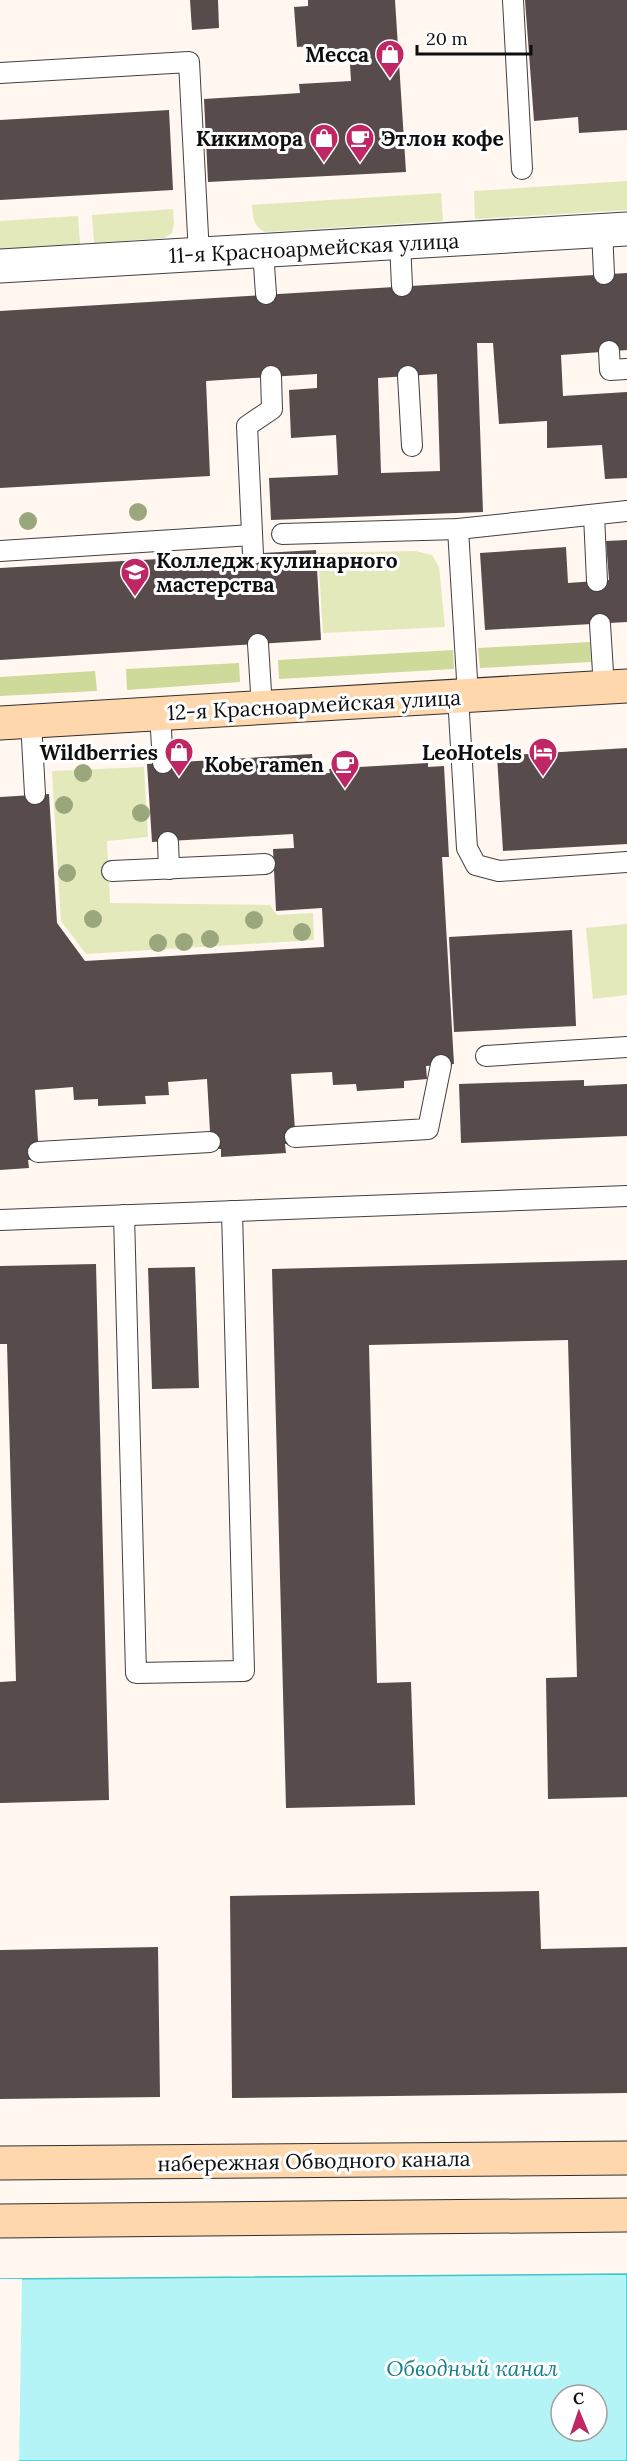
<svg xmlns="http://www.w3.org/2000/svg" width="627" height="2461" font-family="Lora,serif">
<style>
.green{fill:#e3e9ba}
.forest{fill:#cdda99}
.water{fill:#b5f4f6;stroke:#3dc6cc;stroke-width:1.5;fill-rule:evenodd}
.pier{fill:#fff7f0}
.building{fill:#574b4b;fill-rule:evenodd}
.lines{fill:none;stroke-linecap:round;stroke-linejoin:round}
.lane-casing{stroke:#414141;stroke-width:22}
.street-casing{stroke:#414141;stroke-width:35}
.secondary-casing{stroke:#303030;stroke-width:35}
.lane{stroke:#fff;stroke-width:20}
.street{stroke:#fff;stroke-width:33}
.secondary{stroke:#fed8ac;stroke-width:33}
.tree{fill:#9aa77d}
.labels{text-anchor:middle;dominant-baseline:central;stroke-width:6;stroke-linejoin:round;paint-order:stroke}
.poi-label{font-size:21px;font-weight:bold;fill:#0e0e0e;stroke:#fff;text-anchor:end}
.street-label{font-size:21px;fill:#0e0e0e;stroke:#fff}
.water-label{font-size:22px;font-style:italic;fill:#17818b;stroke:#fff}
</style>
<rect width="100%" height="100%" fill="#fff7f0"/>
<g class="green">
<path d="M 627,181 L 627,210 L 475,219 L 474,191 Z"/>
<path d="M 441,193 L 443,221 L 265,232 C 253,225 253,218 252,205 Z"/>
<path d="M 173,209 L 174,224 L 172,233 L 164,238 L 94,243 L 92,215 Z"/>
<path d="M 78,216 L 80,244 L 0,249 L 0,221 Z"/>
<path d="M 415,551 L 432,555 L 439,567 L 445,627 L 323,633 L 318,553 Z"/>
<path d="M 144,767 L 148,837 L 107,841 L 110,903 L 270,905 L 277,915 L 313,913 L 314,940 L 86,954 L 61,921 L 52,771 Z"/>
<path d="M 627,924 L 627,995 L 593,999 L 586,928 Z"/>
</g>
<g class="forest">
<path d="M 590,642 L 591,662 L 480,668 L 478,648 Z"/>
<path d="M 453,650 L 454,669 L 279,679 L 278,660 Z"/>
<path d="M 239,663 L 240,682 L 127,690 L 126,669 Z"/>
<path d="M 95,671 L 97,691 L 0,696 L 0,677 Z"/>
</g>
<path class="water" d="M 627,2274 L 627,2461 L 0,2461 L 0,2279 ZM 561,2395 L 597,2395 L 597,2431 L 561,2431 Z"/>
<path class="pier" d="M 0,2279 L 22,2279 L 19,2461 L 0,2461 Z"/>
<g class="building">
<path d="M 190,0 L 218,0 L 219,28 L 192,30 Z"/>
<path d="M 308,0 L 395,0 L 406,172 L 208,182 L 204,99 L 300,93 L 299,84 L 351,81 L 349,48 L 311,51 L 311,46 L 297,47 L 294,7 L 308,6 Z"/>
<path d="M 525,0 L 627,0 L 627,130 L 579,133 L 578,117 L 534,121 Z"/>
<path d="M 169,110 L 173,190 L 0,200 L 0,120 Z"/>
<path d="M 627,273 L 627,350 L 561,355 L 563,396 L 627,392 L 627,478 L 605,479 L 602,445 L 547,448 L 547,421 L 499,424 L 493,343 L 477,343 L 483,512 L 271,520 L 269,478 L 338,475 L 336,435 L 291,438 L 289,390 L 317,388 L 317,374 L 206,381 L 210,476 L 0,488 L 0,311 ZM 437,374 L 440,471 L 381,473 L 378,378 Z"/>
<path d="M 627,540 L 627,622 L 485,630 L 480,553 L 566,547 L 568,583 L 609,580 L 606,541 Z"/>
<path d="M 316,550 L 321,640 L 0,660 L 0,568 Z"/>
<path d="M 627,748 L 627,844 L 503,851 L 497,756 Z"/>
<path d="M 312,754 L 314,774 L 330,773 L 329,769 L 342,768 L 428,763 L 428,767 L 444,766 L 449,857 L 442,857 L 454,1064 L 426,1066 L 427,1079 L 404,1081 L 404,1088 L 357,1091 L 356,1084 L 333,1085 L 332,1072 L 291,1074 L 296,1144 L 285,1144 L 286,1153 L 221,1157 L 221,1149 L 211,1149 L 207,1079 L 168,1082 L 169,1095 L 145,1096 L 146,1104 L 98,1106 L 98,1099 L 74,1100 L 73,1087 L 35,1090 L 39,1159 L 28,1160 L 29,1168 L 0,1170 L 0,797 L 49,794 L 57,923 L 85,961 L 324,947 L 322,908 L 276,911 L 273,849 L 294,848 L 293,834 L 152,842 L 147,764 Z"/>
<path d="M 572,930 L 576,1026 L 454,1032 L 449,937 Z"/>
<path d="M 584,1080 L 584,1086 L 627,1084 L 627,1136 L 461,1143 L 459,1084 Z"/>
<path d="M 627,1260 L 627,1797 L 548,1799 L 546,1678 L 577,1677 L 568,1340 L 369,1345 L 377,1683 L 411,1682 L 415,1805 L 286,1808 L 272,1269 Z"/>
<path d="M 96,1264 L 109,1800 L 0,1803 L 0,1682 L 16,1681 L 7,1344 L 0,1344 L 0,1266 Z"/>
<path d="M 195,1267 L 199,1388 L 152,1389 L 148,1268 Z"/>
<path d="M 539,1891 L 541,1949 L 627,1947 L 627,2093 L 232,2098 L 230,1896 Z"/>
<path d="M 158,1947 L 160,2097 L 0,2099 L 0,1950 Z"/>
</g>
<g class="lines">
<g class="lane-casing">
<g id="lane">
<path d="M 513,0 L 522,169"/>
<path d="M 0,73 L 189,62 L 199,255"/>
<path d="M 602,230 L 604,274"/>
<path d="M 400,243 L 402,286"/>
<path d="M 263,251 L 266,294"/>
<path d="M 609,351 L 610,370 L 627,369"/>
<path d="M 408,376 L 412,446"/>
<path d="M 594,515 L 597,581"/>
<path d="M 458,529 L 468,696"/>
<path d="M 282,534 L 458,529 L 627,511"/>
<path d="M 0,551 L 252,535"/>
<path d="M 253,554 L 247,426 L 272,409 L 271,376"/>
<path d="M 600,624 L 604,688"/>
<path d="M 258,644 L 262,708"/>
<path d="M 458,696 L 467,848 L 476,865 L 499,871 L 627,862"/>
<path d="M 160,714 L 163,763"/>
<path d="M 31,721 L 35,794"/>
<path d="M 168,842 L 169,869"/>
<path d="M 112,871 L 265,864"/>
<path d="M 486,1056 L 627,1047"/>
<path d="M 295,1137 L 428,1129 L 441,1065"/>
<path d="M 38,1152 L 210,1142"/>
<path d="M 124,1215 L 136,1673 L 244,1671 L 232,1211"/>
<path d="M 0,1220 L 627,1196"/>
</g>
</g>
<g class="street-casing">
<path id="street" d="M 0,266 L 627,229"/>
</g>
<g class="secondary-casing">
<g id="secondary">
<path d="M 0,723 L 627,686"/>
<path d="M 0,2163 L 627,2158"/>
<path d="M 0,2221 L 627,2215"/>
</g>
</g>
<use href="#lane" class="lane"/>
<use href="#street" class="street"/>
<use href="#secondary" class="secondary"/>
</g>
<g class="tree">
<circle cx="138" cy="512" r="9"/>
<circle cx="28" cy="521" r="9"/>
<circle cx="83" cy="773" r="9"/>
<circle cx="64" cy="805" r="9"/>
<circle cx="141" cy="813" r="9"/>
<circle cx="67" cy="873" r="9"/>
<circle cx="93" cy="919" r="9"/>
<circle cx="254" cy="920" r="9"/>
<circle cx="302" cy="932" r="9"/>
<circle cx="210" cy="939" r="9"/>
<circle cx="184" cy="942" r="9"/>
<circle cx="158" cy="943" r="9"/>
</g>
<defs>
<g id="shop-pin" transform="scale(1.5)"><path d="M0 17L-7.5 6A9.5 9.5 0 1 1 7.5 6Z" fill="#be2763" stroke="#fff"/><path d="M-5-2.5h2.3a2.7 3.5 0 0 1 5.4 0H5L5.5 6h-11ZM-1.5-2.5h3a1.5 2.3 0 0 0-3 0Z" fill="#fff"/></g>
<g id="cafe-pin" transform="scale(1.5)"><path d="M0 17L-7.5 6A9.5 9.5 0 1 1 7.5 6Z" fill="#be2763" stroke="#fff"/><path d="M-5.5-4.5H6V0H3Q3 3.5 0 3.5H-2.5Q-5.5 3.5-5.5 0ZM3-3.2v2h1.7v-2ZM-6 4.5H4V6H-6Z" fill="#fff"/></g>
<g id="university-pin" transform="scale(1.5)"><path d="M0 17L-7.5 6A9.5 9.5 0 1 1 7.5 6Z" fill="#be2763" stroke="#fff"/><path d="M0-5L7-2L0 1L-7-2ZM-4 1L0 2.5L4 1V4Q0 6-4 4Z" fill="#fff"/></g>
<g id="hotel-pin" transform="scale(1.5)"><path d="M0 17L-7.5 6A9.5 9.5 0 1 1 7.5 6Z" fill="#be2763" stroke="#fff"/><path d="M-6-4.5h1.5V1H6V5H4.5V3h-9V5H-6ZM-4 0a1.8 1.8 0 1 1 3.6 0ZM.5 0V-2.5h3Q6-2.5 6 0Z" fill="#fff"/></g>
</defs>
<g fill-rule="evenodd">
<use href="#shop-pin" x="390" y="54"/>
<use href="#shop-pin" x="324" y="138"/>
<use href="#cafe-pin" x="360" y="138"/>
<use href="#university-pin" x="135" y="572"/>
<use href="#shop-pin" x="179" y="752"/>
<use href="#hotel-pin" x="543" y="752"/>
<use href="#cafe-pin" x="345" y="764"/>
</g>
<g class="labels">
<g class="poi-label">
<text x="369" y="54">Mecca</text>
<text x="303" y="138">Кикимора</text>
<text x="381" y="138" text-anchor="start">Этлон кофе</text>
<text x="156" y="560" text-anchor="start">Колледж кулинарного<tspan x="156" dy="24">мастерства</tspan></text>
<text x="158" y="752">Wildberries</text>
<text x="522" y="752">LeoHotels</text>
<text x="324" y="764">Kobe ramen</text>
</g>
<g class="street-label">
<text transform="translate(314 248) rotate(-3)">11-я Красноармейская улица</text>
<text transform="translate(314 705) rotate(-3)">12-я Красноармейская улица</text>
<text transform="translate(314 2161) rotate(-1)">набережная Обводного канала</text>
</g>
<g class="water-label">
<text x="472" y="2368">Обводный канал</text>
</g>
</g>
<g transform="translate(579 2413) rotate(358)"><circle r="28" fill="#ffffff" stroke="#9f9f9f" stroke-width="1.5"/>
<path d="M0-4.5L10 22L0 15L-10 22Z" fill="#be2763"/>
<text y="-9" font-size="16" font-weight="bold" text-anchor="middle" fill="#0e0e0e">С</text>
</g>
<path d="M417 45v9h114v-9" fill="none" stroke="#0e0e0e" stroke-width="3"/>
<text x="426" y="45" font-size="18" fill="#0e0e0e" stroke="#ffffff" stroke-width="4.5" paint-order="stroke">20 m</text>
</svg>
